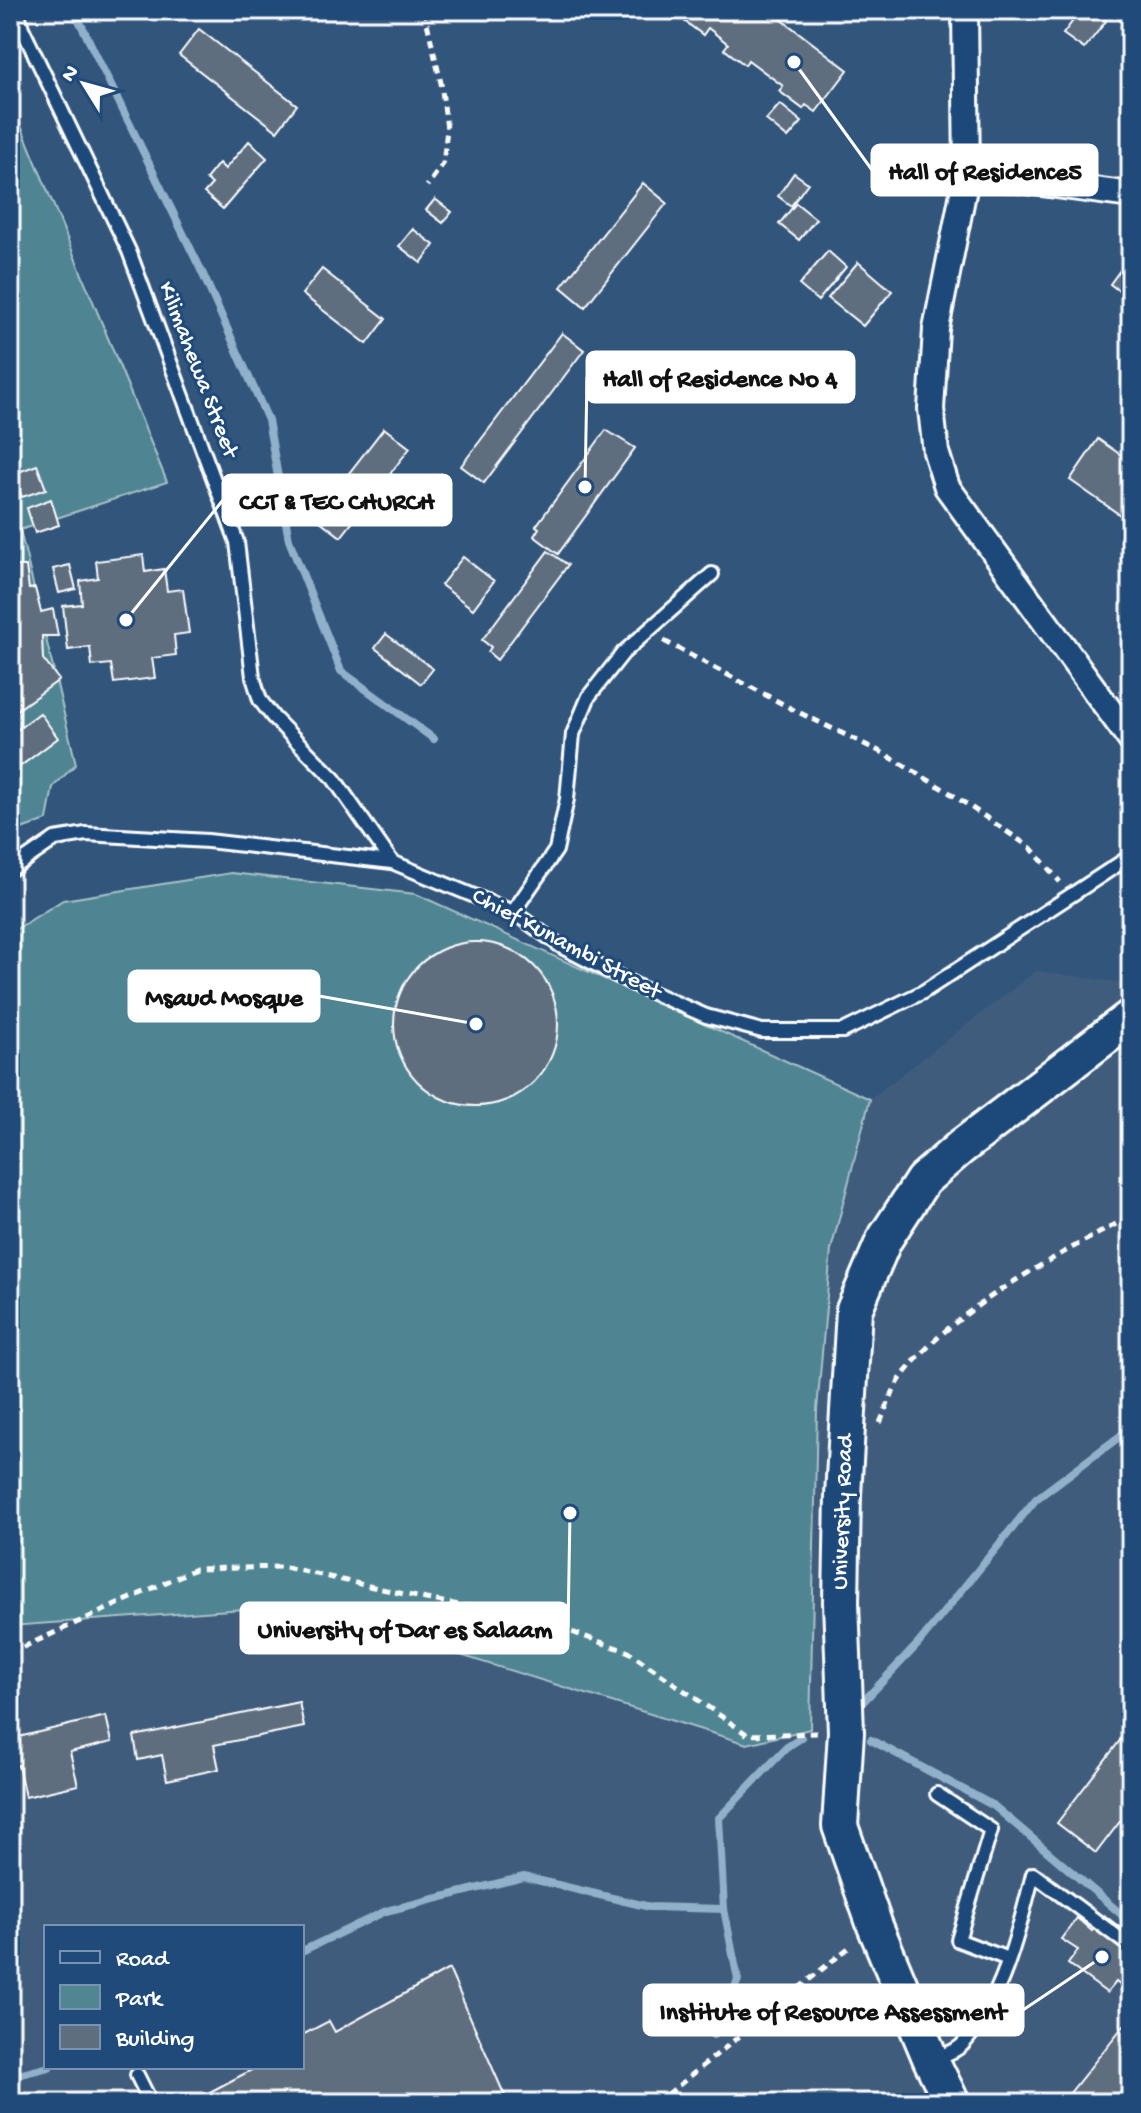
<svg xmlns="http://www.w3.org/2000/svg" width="1141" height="2113" font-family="'Gochi Hand',sans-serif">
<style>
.built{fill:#3f5c7d;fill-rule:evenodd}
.green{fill:#508592;stroke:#a8c2c8;stroke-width:2}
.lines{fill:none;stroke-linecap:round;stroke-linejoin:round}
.stream{stroke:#91b0c9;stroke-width:8}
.building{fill:#5e6e7f;stroke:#fff;stroke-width:2}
.lane-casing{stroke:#fff;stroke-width:18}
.street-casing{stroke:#fff;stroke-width:30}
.secondary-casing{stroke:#fff;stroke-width:40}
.path{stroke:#fff;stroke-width:5;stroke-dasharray:8 6;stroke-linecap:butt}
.lane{stroke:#1f4a7a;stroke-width:12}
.street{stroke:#1f4a7a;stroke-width:24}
.secondary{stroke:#1f4a7a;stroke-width:34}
.labels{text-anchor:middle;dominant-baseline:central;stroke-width:6;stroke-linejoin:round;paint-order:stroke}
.street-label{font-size:24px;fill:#fff;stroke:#1f4a7a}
.leader{fill:none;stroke:#fff;stroke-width:3}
.callout-dot{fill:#fff;stroke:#1f4a7a;stroke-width:3}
.callout{fill:#fff;stroke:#fff;stroke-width:3}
.callout-label{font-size:26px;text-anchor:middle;font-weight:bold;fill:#111}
</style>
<rect width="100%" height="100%" fill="#32557c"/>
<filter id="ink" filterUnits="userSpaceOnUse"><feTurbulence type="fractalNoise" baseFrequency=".0125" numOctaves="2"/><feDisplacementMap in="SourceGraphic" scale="16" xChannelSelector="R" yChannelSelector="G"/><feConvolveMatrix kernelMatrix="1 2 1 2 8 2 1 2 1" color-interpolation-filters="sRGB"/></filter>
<g filter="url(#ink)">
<path class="built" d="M 231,873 L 416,894 L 870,1099 L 1036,971 L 1131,984 L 1131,2103 L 10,2103 L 10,933 L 63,900 ZM 46,1927 L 302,1927 L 302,2067 L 46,2067 Z"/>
<g class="green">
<path d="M 10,99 L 167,482 L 20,530 L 76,764 L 53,787 L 47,820 L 10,833 Z"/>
<path d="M 231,873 L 416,894 L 870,1099 L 831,1250 L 817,1410 L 810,1729 L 747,1744 L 299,1605 L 10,1626 L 10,933 L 63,900 Z"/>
</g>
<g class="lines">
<g class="stream">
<path d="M 74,10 L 201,270 L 268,420 L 289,540 L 341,671 L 434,739"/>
<path d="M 860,1705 L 918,1644 L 1036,1499 L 1131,1428"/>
<path d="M 871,1740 L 994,1806 L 1121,1914 L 1131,1930"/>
<path d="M 302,1951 L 386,1911 L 524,1877 L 650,1907 L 724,1909"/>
<path d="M 714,2035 L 738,1980 L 724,1909 L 719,1818 L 787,1747 L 801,1738"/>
<path d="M 10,2077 L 49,2067"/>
</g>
</g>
<g class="building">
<path d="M 685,10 L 769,10 L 848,70 L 816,112 L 806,105 L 803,109 L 779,91 L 783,86 L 748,60 L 745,65 L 724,49 L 728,44 L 708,28 L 703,35 L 683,20 L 688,13 Z"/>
<path d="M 1081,10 L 1108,10 L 1102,17 L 1106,21 L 1084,49 L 1063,34 Z"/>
<path d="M 1113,10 L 1131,10 L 1129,27 L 1111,13 Z"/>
<path d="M 199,29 L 297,105 L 277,131 L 179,55 Z"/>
<path d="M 780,104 L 802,122 L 788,138 L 766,120 Z"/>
<path d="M 249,141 L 267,158 L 223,209 L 204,193 L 212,184 L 206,179 L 219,163 L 225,169 Z"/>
<path d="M 794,173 L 808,183 L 791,206 L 778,196 Z"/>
<path d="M 643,183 L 667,203 L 585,307 L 561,287 Z"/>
<path d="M 435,199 L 452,212 L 443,223 L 426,210 Z"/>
<path d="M 796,203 L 816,219 L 799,240 L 779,224 Z"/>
<path d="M 413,229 L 434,245 L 421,263 L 399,246 Z"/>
<path d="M 828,251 L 846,267 L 818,301 L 799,285 Z"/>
<path d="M 858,262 L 892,291 L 863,326 L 828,298 Z"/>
<path d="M 1126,262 L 1131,266 L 1131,300 L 1110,284 Z"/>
<path d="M 322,269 L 386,319 L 367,344 L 302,294 Z"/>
<path d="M 562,333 L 584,350 L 484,483 L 461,466 Z"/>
<path d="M 384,428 L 410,448 L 341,537 L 315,517 Z"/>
<path d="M 606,430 L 635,448 L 558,554 L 534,536 L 539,528 L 536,526 Z"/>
<path d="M 1098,439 L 1131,462 L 1131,505 L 1123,517 L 1070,480 Z"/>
<path d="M 37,465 L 46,489 L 22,497 L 13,474 Z"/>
<path d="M 51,499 L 59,525 L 35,533 L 27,508 Z"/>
<path d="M 10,504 L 13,504 L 15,530 L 10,530 Z"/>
<path d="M 14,551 L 16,566 L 26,566 L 29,589 L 35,588 L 41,612 L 53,609 L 58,636 L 42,636 L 43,659 L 59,680 L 10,715 L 10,552 Z"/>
<path d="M 548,551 L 568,565 L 497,660 L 488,652 L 491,647 L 482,640 Z"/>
<path d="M 143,555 L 145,572 L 164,569 L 167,591 L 183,589 L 189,633 L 174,635 L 176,655 L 152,658 L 155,678 L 114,683 L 111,664 L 92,666 L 90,647 L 68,650 L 63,606 L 82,604 L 80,581 L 98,578 L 96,561 Z"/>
<path d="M 463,557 L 494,581 L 473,609 L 441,585 Z"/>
<path d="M 70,565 L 76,589 L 59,593 L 53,569 Z"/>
<path d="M 386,634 L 433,669 L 421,684 L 375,648 Z"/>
<path d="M 40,713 L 58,738 L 10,774 L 10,735 Z"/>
<circle cx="476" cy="1024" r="82"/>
<path d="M 299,1702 L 304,1727 L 214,1745 L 219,1769 L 167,1780 L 162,1755 L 138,1760 L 134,1736 Z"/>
<path d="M 106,1716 L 112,1742 L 70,1752 L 78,1785 L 25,1797 L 18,1765 L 10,1767 L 10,1739 Z"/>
<path d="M 1131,1726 L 1131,1807 L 1096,1853 L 1057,1823 Z"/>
<path d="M 1104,1915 L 1131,1936 L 1131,1994 L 1116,1982 L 1107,1993 L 1068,1964 L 1078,1950 L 1061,1939 L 1077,1918 L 1092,1931 Z"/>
<path d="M 449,1969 L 508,2103 L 358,2103 L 354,2095 L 339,2103 L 189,2103 L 257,2067 L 302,2067 L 302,2035 L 329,2021 L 335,2032 Z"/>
<path d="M 1124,2025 L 1131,2030 L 1131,2103 L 1062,2103 Z"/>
</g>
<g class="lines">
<g class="lane-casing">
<g id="lane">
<path d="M 17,10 L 22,28 L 129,251 L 237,542 L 253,677 L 260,700 L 273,717 L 334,779 L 392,862"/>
<path d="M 10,870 L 55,839 L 86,834 L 208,841 L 392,862 L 513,912 L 562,947 L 639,987 L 706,1016 L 762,1031 L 843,1031 L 923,992 L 1131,856"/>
<path d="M 513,912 L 556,850 L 567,799 L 573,734 L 589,696 L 623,653 L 712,574"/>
<path d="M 937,1794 L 991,1830 L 958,1940 L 1008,1959"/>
<path d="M 934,2059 C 943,2055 955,2052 962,2045 C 1002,2002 1019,1930 1033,1874 L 1131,1947"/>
<path d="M 137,2075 L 151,2103"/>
</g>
</g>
<g class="street-casing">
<g id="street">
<path d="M 965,10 L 967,173 L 936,329 L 931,409 L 936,452 L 947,487 L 1131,740"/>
<path d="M 967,173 L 1131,195"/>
</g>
</g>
<g class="secondary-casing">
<path id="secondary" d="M 952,2103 L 931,2060 L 875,1926 L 840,1826 L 846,1732 L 841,1602 L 843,1495 L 854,1310 L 884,1240 L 923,1180 L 961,1147 L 1131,1017"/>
</g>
<g class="path">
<path d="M 424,10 L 441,83 L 447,129 L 443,164 L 427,186"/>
<path d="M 664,641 L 796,711 L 885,754 L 950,793 L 1031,848 L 1060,882"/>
<path d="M 880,1423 C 886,1409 892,1391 901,1378 C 952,1308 1055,1257 1131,1216"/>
<path d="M 10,1653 L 195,1569 L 285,1567 L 426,1599 L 505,1613 L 560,1628 L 629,1652 L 748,1735 L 817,1733"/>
<path d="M 657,2103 L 852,1945"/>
</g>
<use href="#lane" class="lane"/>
<use href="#street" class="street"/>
<use href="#secondary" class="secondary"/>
</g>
</g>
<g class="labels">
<g class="street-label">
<text transform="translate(197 370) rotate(69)">Kilimahewa Street</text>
<text transform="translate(566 945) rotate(28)">Chief Kunambi Street</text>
<text transform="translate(844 1512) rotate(-88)">University Road</text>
</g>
</g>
<path class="leader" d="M794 62L872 170M585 487L587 377M126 620L223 500M476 1024L319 996M570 1513L568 1628M1102 1957L1023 2010"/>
<g class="callout-dot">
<circle cx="794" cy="62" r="8"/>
<circle cx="585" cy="487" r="8"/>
<circle cx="126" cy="620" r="8"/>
<circle cx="476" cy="1024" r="8"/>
<circle cx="570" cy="1513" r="8"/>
<circle cx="1102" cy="1957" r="8"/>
</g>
<g class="callout">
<rect x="872" y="145" width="225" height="50" rx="8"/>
<rect x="587" y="352" width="267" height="50" rx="8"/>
<rect x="223" y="475" width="228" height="50" rx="8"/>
<rect x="129" y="971" width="190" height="50" rx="8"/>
<rect x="241" y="1603" width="327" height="50" rx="8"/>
<rect x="644" y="1985" width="379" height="50" rx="8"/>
</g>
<g class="callout-label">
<text x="985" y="179">Hall of Residence5</text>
<text x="720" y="386">Hall of Residence No 4</text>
<text x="337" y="509">CCT &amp; TEC CHURCH</text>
<text x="224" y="1005">Msaud Mosque</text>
<text x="405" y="1637">University of Dar es Salaam</text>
<text x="833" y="2019">Institute of Resource Assessment</text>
</g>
<rect width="1141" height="2113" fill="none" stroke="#1f4a7a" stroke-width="40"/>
<rect x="20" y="20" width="1101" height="2073" fill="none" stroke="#fff" stroke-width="3" filter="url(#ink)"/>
<rect x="44" y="1925" width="260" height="144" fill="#1f4a7a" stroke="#7992af" stroke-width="2"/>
<rect x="60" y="1951" width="40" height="12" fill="#1f4a7a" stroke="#7992af" stroke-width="2"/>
<text x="116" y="1965" font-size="24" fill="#ffffff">Road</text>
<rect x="60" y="1985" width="40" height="24" fill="#508592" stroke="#7992af" stroke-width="2"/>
<text x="116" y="2005" font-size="24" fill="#ffffff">Park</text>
<rect x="60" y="2025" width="40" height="24" fill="#5e6e7f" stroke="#7992af" stroke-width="2"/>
<text x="116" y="2045" font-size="24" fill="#ffffff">Building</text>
<g transform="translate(84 84) rotate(307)" stroke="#1f4a7a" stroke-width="6" paint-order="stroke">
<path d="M0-6L14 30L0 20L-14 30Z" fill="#ffffff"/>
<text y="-12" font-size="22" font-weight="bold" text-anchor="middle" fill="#ffffff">N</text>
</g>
</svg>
